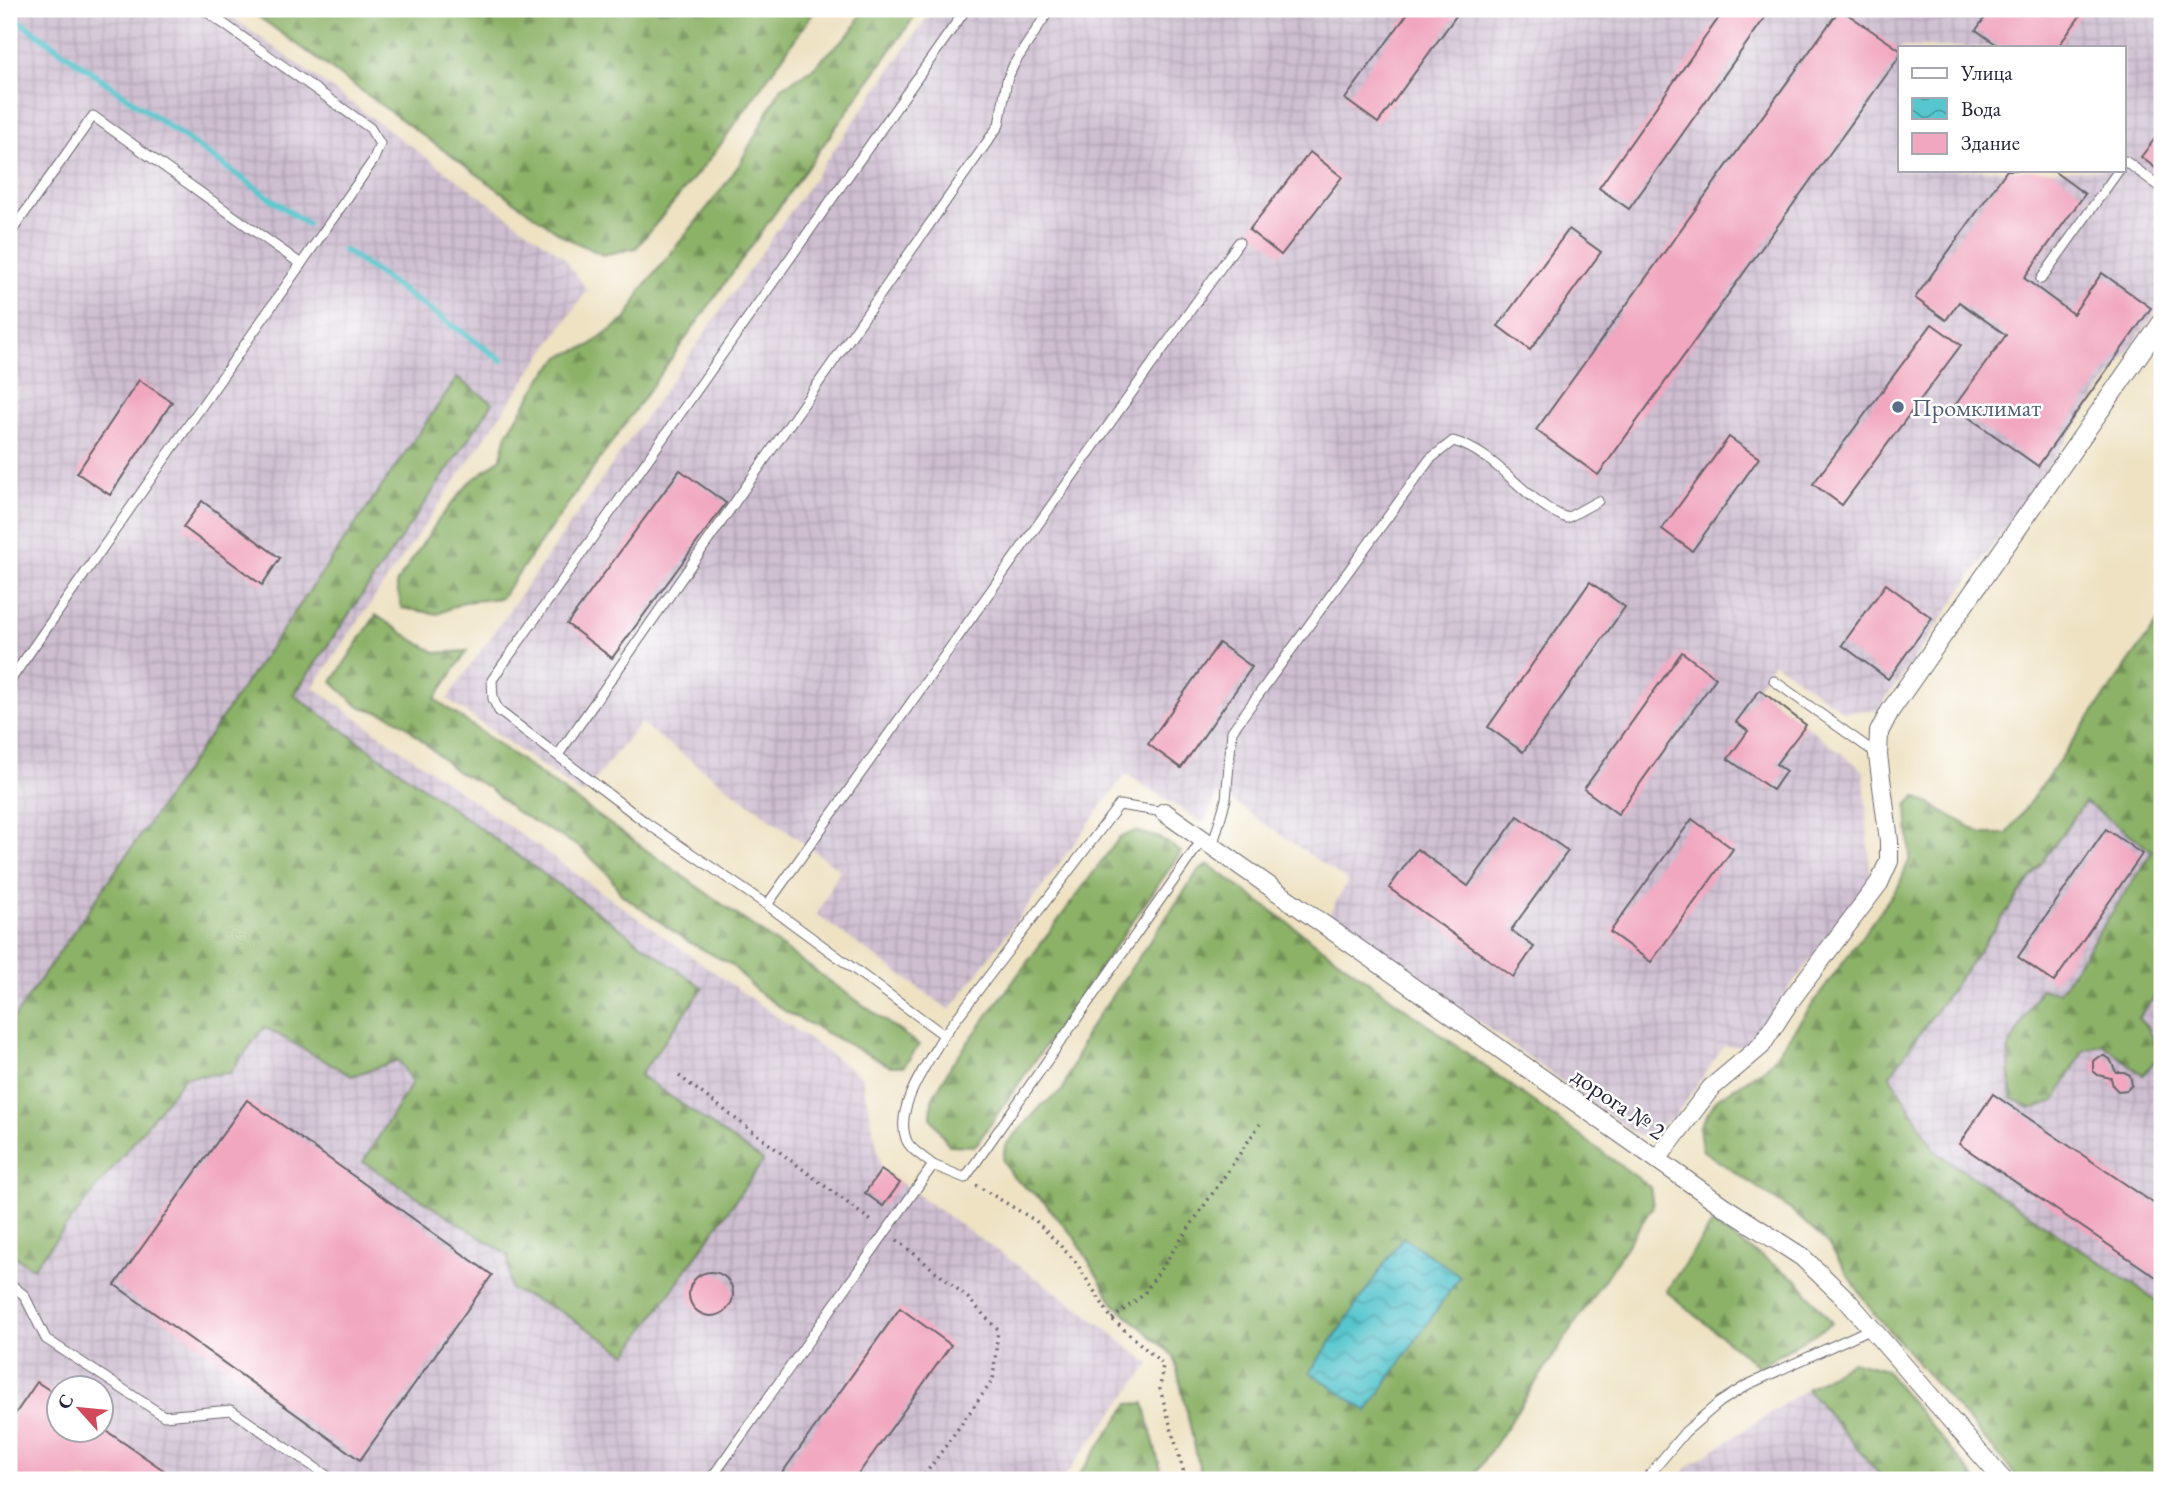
<svg xmlns="http://www.w3.org/2000/svg" width="2171" height="1489" font-family="'EB Garamond',serif">
<style>
.industrial{fill:url(#industrial-grid);fill-rule:evenodd}
.forest{fill:url(#forest-firs);stroke:#576a51;stroke-width:2}
.water{fill:url(#water-waves);stroke:#3d7484;stroke-width:2}
.lines{fill:none;stroke-linecap:round;stroke-linejoin:round}
.stream{stroke:#58c6ce;stroke-width:6}
.building{fill:#f1a7c0}
.lane-casing{stroke:#69656b;stroke-width:11}
.street-casing{stroke:#69656b;stroke-width:20}
.path{stroke:#69656b;stroke-width:3.5;stroke-dasharray:2 5;stroke-linecap:butt}
.lane{stroke:#fff;stroke-width:9}
.street{stroke:#fff;stroke-width:18}
.service-dot{fill:#5c6f8a;stroke:#fff;stroke-width:2.5}
.labels{text-anchor:middle;dominant-baseline:central;stroke-width:5;stroke-linejoin:round;paint-order:stroke}
.service-label{font-size:24px;fill:#4e5e75;stroke:#fff;text-anchor:start}
.street-label{font-size:24px;fill:#22223b;stroke:#fff}
</style>
<defs>
<pattern id="industrial-grid" width="8" height="8" patternUnits="userSpaceOnUse" patternTransform="scale(1.75)"><rect width="8" height="8" fill="#cebed0"/><path d="M0 4h8M4 0v8" fill="none" stroke="#b1a3b4"/></pattern>
<pattern id="forest-firs" width="22" height="20" patternUnits="userSpaceOnUse" patternTransform="scale(1.75)"><rect width="22" height="20" fill="#8cb267"/><path d="M5 1l3.5 6h-7zM16 11l3.5 6h-7z" fill="#729056"/></pattern>
<pattern id="water-waves" width="16" height="10" patternUnits="userSpaceOnUse" patternTransform="scale(1.75)"><rect width="16" height="10" fill="#58c6ce"/><path d="M0 5q4-4 8 0t8 0" fill="none" stroke="#48a0a8"/></pattern>
</defs>
<rect width="100%" height="100%" fill="#fff"/>
<filter id="ink" filterUnits="userSpaceOnUse"><feTurbulence type="fractalNoise" baseFrequency=".0143" numOctaves="2"/><feDisplacementMap in="SourceGraphic" scale="14" xChannelSelector="R" yChannelSelector="G"/><feConvolveMatrix kernelMatrix="1 2 1 2 8 2 1 2 1" color-interpolation-filters="sRGB"/></filter>
<filter id="wash" filterUnits="userSpaceOnUse"><feTurbulence type="fractalNoise" baseFrequency=".00686" numOctaves="4" result="noise"/><feDisplacementMap in="SourceGraphic" scale="28" xChannelSelector="R" yChannelSelector="G"/><feGaussianBlur stdDeviation="1.57" result="paint"/><feColorMatrix in="noise" values="0 0 0 0 0 0 0 0 0 0 0 0 0 0 0 0 0 1.4 0 .05"/><feComposite in="paint" operator="in"/></filter>
<g filter="url(#wash)">
<rect width="100%" height="100%" fill="#eee2c3"/>
<g class="industrial">
<path d="M 9,9 L 221,9 L 563,256 L 587,290 L 313,687 L 862,1077 L 882,1170 L 1079,1308 L 1150,1364 L 1062,1480 L 9,1480 ZM 60,1388 L 102,1388 L 102,1430 L 60,1430 Z"/>
<path d="M 933,9 L 2162,9 L 2162,303 L 1878,710 L 1844,712 L 1774,662 L 1757,687 L 1864,771 L 1870,880 L 1746,1046 L 1724,1046 L 1675,1117 L 1640,1137 L 1329,914 L 1348,881 L 1235,803 L 1218,795 L 1203,823 L 1126,774 L 950,1010 L 817,915 L 840,870 L 640,723 L 583,795 L 447,699 ZM 1900,47 L 2124,47 L 2124,170 L 1900,170 Z"/>
<path d="M 2162,695 L 2162,1480 L 2029,1408 L 1792,1212 Z"/>
<path d="M 1807,1389 L 1884,1480 L 1678,1480 L 1689,1466 Z"/>
</g>
<g class="forest">
<path d="M 248,9 L 816,9 L 716,151 L 636,248 L 603,255 L 564,237 Z"/>
<path d="M 863,9 L 920,9 L 501,598 L 464,602 L 438,614 L 402,608 L 396,584 L 439,519 L 469,483 L 501,458 L 507,434 L 543,376 L 561,356 L 589,346 L 627,318 L 642,289 L 716,197 L 739,165 L 781,88 L 812,69 L 853,30 Z"/>
<path d="M 457,378 L 493,403 L 294,695 L 703,988 L 640,1075 L 763,1161 L 627,1354 L 558,1310 L 510,1289 L 508,1255 L 363,1162 L 412,1083 L 399,1060 L 352,1076 L 264,1027 L 230,1073 L 185,1077 L 33,1268 L 9,1253 L 9,1025 Z"/>
<path d="M 376,615 L 415,641 L 437,653 L 467,651 L 435,699 L 919,1045 L 904,1066 L 890,1066 L 786,1012 L 757,991 L 732,965 L 687,941 L 621,894 L 609,875 L 581,848 L 515,811 L 488,787 L 456,771 L 406,726 L 389,715 L 358,706 L 332,682 Z"/>
<path d="M 2162,616 L 2162,987 L 2138,1018 L 2147,1027 L 2160,1055 L 2143,1075 L 2103,1044 L 2083,1051 L 2055,1101 L 2031,1109 L 2012,1098 L 2008,1049 L 2040,989 L 2059,992 L 2153,851 L 2085,802 L 1890,1075 L 1936,1152 L 2162,1304 L 2162,1480 L 2020,1480 L 1872,1311 L 1828,1244 L 1792,1211 L 1702,1150 L 1699,1127 L 1717,1099 L 1768,1066 L 1899,885 L 1910,858 L 1907,805 L 1916,796 L 1983,834 L 2007,834 Z"/>
<path d="M 1135,831 L 1160,838 L 1181,852 L 975,1146 L 949,1145 L 931,1118 L 932,1099 L 952,1064 L 1119,838 Z"/>
<path d="M 1209,865 L 1650,1187 L 1653,1206 L 1471,1480 L 1202,1479 L 1174,1356 L 1114,1304 L 1075,1238 L 1044,1202 L 1014,1178 L 1003,1161 L 1005,1146 L 1042,1105 L 1062,1091 L 1087,1032 L 1199,870 Z"/>
<path d="M 1712,1224 L 1797,1280 L 1832,1323 L 1759,1367 L 1666,1291 Z"/>
<path d="M 1852,1361 L 1885,1370 L 1976,1480 L 1884,1480 L 1807,1389 Z"/>
<path d="M 1144,1403 L 1163,1480 L 1075,1480 L 1129,1404 Z"/>
</g>
<path class="water" d="M 1403,1237 L 1460,1276 L 1367,1411 L 1310,1372 Z"/>
<g class="lines">
<g class="stream">
<path d="M 9,14 L 307,224"/>
<path d="M 344,250 L 502,360"/>
</g>
</g>
<g id="blocks">
<g class="building">
<path d="M 1411,9 L 1461,9 L 1378,123 L 1345,99 Z"/>
<path d="M 1725,9 L 1771,9 L 1629,209 L 1599,188 Z"/>
<path d="M 1840,9 L 1900,50 L 1900,56 L 1598,475 L 1536,430 Z"/>
<path d="M 1991,9 L 2085,9 L 2058,47 L 2000,47 L 1976,30 Z"/>
<path d="M 2162,129 L 2162,173 L 2141,157 Z"/>
<path d="M 1310,152 L 1342,177 L 1281,255 L 1249,230 Z"/>
<path d="M 2007,170 L 2052,170 L 2085,194 L 2024,278 L 2073,314 L 2102,273 L 2151,308 L 2038,466 L 1954,407 L 2006,335 L 1959,302 L 1946,320 L 1915,298 Z"/>
<path d="M 1569,229 L 1601,252 L 1530,350 L 1498,326 Z"/>
<path d="M 1932,324 L 1961,345 L 1842,505 L 1813,484 Z"/>
<path d="M 139,380 L 172,402 L 110,495 L 77,473 Z"/>
<path d="M 1729,437 L 1759,458 L 1692,551 L 1662,529 Z"/>
<path d="M 680,470 L 726,503 L 612,658 L 567,624 Z"/>
<path d="M 202,501 L 280,558 L 262,585 L 183,527 Z"/>
<path d="M 1590,582 L 1625,607 L 1523,752 L 1488,727 Z"/>
<path d="M 1886,584 L 1932,618 L 1888,679 L 1842,645 Z"/>
<path d="M 1219,643 L 1252,667 L 1181,768 L 1148,744 Z"/>
<path d="M 1682,652 L 1716,678 L 1618,814 L 1584,789 Z"/>
<path d="M 1760,690 L 1806,725 L 1776,764 L 1786,771 L 1773,790 L 1728,759 L 1748,731 L 1736,722 Z"/>
<path d="M 1518,816 L 1568,851 L 1511,930 L 1534,947 L 1513,977 L 1389,888 L 1417,849 L 1468,886 Z"/>
<path d="M 1692,819 L 1733,849 L 1651,962 L 1610,932 Z"/>
<path d="M 2106,829 L 2142,854 L 2054,982 L 2018,957 Z"/>
<path d="M 2104,1056 L 2110,1059 L 2116,1072 L 2124,1072 L 2130,1075 L 2132,1085 L 2127,1090 L 2118,1091 L 2113,1086 L 2111,1078 L 2098,1075 L 2093,1071 L 2093,1061 L 2098,1057 Z"/>
<path d="M 1993,1094 L 2162,1209 L 2162,1281 L 1959,1144 Z"/>
<path d="M 247,1100 L 492,1275 L 360,1460 L 115,1285 Z"/>
<path d="M 881,1170 L 900,1183 L 883,1206 L 865,1193 Z"/>
<circle cx="711" cy="1294" r="22"/>
<path d="M 900,1308 L 951,1345 L 854,1480 L 777,1480 Z"/>
<path d="M 37,1382 L 60,1397 L 60,1430 L 105,1430 L 178,1480 L 9,1480 L 9,1423 Z"/>
</g>
</g>
</g>
<g filter="url(#ink)">
<use href="#blocks" fill-opacity="0" stroke="#69656b" stroke-width="2"/>
<g class="lines">
<g class="lane-casing">
<g id="lane">
<path d="M 966,9 L 492,680 L 493,699 L 499,711 L 645,822 L 767,905 L 944,1035 L 1119,805 L 1164,812"/>
<path d="M 2124,163 L 2125,161 L 2162,188"/>
<path d="M 9,235 L 93,116 L 301,264"/>
<path d="M 2041,279 L 2119,170"/>
<path d="M 1774,681 L 1877,754"/>
<path d="M 9,682 L 373,161 L 380,144 L 370,128 L 203,9"/>
<path d="M 558,755 L 999,125 L 1007,80 L 1014,64 L 1050,9"/>
<path d="M 1212,847 L 1226,799 L 1232,731 L 1430,459 L 1453,441 C 1498,453 1524,502 1567,518 L 1598,501"/>
<path d="M 767,905 L 1239,242"/>
<path d="M 933,1165 L 965,1178 L 1202,840"/>
<path d="M 9,1283 L 24,1295 L 46,1339 L 164,1416 L 231,1410 L 333,1480"/>
<path d="M 710,1480 L 933,1165 C 925,1158 909,1149 906,1139 C 894,1107 929,1061 944,1035"/>
<path d="M 1645,1480 L 1685,1432 L 1720,1402 L 1747,1385 L 1870,1329"/>
</g>
</g>
<g class="street-casing">
<g id="street">
<path d="M 1164,812 L 1723,1206 L 1802,1257 L 1846,1299 L 2003,1480"/>
<path d="M 1657,1159 L 1711,1088 L 1761,1046 L 1790,1001 L 1879,883 L 1889,861 L 1889,841 L 1878,755 L 1879,732 L 1890,711 L 2162,322"/>
</g>
</g>
<g class="path">
<path d="M 679,1076 L 874,1223"/>
<path d="M 976,1185 L 1036,1221 L 1075,1261 L 1112,1319 L 1163,1364 L 1160,1389 L 1186,1480"/>
<path d="M 897,1240 L 966,1296 L 998,1330 L 993,1380 L 921,1480"/>
<path d="M 1112,1319 L 1143,1295 L 1260,1124"/>
</g>
<use href="#lane" class="lane"/>
<use href="#street" class="street"/>
</g>
</g>
<circle class="service-dot" cx="1898" cy="407" r="7"/>
<g class="labels">
<g class="service-label">
<text x="1912" y="407">Промклимат</text>
</g>
<g class="street-label">
<text transform="translate(1619 1103) rotate(35)">дорога № 2</text>
</g>
</g>
<rect width="2171" height="1489" fill="none" stroke="#fff" stroke-width="35"/>
<rect x="1898" y="46" width="228" height="126" fill="#ffffff" stroke="#a7a7b1" stroke-width="2"/>
<rect x="1912" y="68" width="35" height="10" fill="#ffffff" stroke="#a7a7b1" stroke-width="2"/>
<text x="1961" y="80" font-size="21" fill="#22223b">Улица</text>
<rect x="1912" y="98" width="35" height="21" fill="url(#water-waves)" stroke="#a7a7b1" stroke-width="2"/>
<text x="1961" y="116" font-size="21" fill="#22223b">Вода</text>
<rect x="1912" y="133" width="35" height="21" fill="#f1a7c0" stroke="#a7a7b1" stroke-width="2"/>
<text x="1961" y="150" font-size="21" fill="#22223b">Здание</text>
<g transform="translate(80 1409) rotate(297)"><circle r="33" fill="#ffffff" stroke="#a7a7b1" stroke-width="2"/>
<path d="M0-5L12 26L0 18L-12 26Z" fill="#d1495b"/>
<text y="-10" font-size="19" font-weight="bold" text-anchor="middle" fill="#22223b">С</text>
</g>
</svg>
